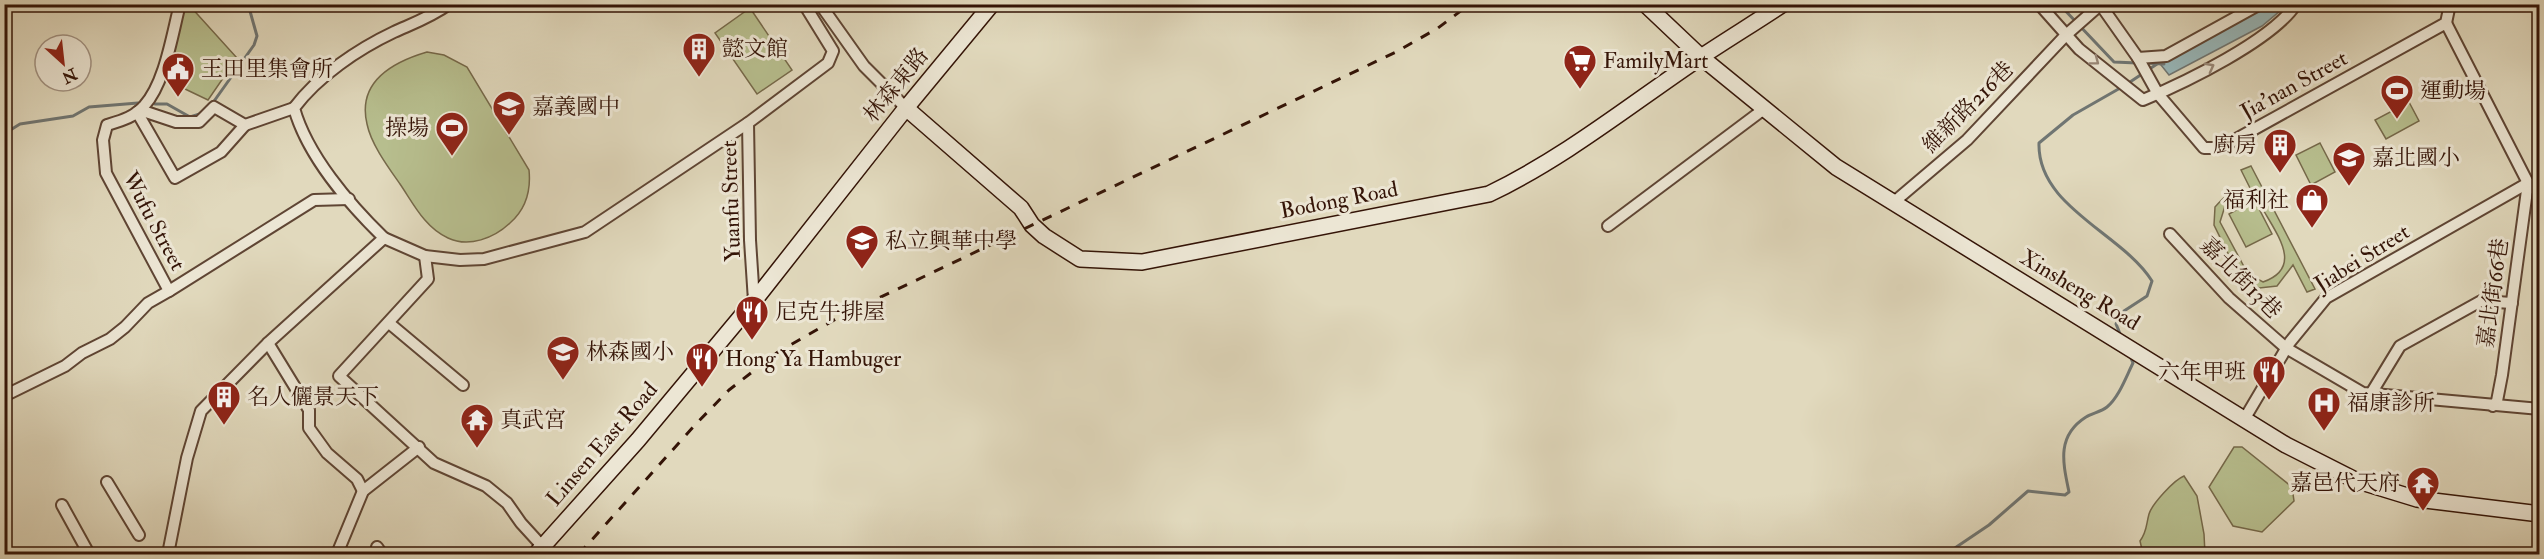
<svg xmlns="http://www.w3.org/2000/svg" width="2544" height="559" font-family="'IM FELL Double Pica','Noto Serif TC',serif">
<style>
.green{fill:#b7be8e;stroke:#76694a;stroke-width:1.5;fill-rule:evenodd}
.water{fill:#98b8bb;stroke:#707673;stroke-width:1.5}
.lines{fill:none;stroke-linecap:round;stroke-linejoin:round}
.stream{stroke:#707673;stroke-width:3}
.street-casing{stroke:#5f4534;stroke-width:14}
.secondary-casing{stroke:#341407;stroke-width:18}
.street{stroke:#ece6d4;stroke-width:10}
.secondary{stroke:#ece6d4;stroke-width:15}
.rail{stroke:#341407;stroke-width:3;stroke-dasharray:10 10;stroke-linecap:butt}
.oneway{stroke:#998878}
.labels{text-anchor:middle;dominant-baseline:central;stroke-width:6;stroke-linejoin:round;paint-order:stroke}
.poi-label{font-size:22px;fill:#341407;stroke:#ece6d4;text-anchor:start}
.street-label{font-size:22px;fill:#341407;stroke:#ece6d4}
</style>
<rect width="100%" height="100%" fill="#e1d9bd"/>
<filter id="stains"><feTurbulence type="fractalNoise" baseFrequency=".00333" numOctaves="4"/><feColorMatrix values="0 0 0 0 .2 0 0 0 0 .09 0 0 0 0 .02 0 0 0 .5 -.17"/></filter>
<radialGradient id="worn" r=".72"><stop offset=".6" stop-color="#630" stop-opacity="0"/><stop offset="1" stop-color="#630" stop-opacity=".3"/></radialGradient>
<g class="green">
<path d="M 180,5 L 189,5 L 237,58 L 208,100 L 160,77 Z"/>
<path d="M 750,8 L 792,70 L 757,94 L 715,33 Z"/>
<path d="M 427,52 L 444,55 L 467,67 L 529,170 C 531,190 526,209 510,223 C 494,238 469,248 448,238 C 425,228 413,203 400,184 C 388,167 371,144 367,124 C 357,82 393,62 427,52 Z"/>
<path d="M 2409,102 L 2419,121 L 2386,139 L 2375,120 Z"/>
<path d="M 2320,143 L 2335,172 L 2311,185 L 2296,155 Z"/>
<path d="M 2251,166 L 2315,289 L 2307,292 L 2293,265 L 2277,286 L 2259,288 L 2241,280 L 2214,225 L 2215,207 C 2228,193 2232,186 2252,192 L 2241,170 ZM 2246,199 L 2254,200 L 2229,214 L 2246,247 L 2272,234 L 2255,201 L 2260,204 C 2274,231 2306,267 2263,282 L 2248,274 L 2220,222 L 2225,206 L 2238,200 Z"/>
<path d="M 2234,447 L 2242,447 L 2292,487 L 2294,501 L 2262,532 L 2233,526 L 2209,487 Z"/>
<path d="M 2184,476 L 2197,496 L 2204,534 L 2205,554 L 2143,554 L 2140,541 C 2147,532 2146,525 2149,514 C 2152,504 2174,480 2184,476 Z"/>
</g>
<path class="water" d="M 2266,5 L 2287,5 L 2262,26 L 2169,75 L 2157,60 L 2262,8 Z"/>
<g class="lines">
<g class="stream">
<path d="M 2059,4 L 2114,62 L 2137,63"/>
<path d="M 2144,63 L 2164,64"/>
<path d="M 2127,84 L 2157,64"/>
<path d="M 155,104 L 167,104 L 190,117 L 203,113"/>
<path d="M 212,104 L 254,45 L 257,36 L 248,4"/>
<path d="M 4,134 L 20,124 L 73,116 L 89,107 L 138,103"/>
<path d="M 2121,336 L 2116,324 L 2124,311 L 2147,296 L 2152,281 C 2122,233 2037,207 2039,143 L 2073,115 L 2122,87"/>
<path d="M 1946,554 L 1989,525 L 2028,491 L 2065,495 L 2069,492 C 2063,463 2056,436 2086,417 C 2092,413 2101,412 2107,407 C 2119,397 2126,377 2133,363 L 2130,356"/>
</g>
<g class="street-casing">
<g id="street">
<path d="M 820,4 L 864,66 L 906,108"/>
<path d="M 2039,4 L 2079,49 L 2143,100 C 2184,83 2273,40 2296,4"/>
<path d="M 2100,4 L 2138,58 L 2158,94 L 2204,148 L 2220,148 L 2446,23 L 2450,4"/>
<path d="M 2446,23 L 2528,183 L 2540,194"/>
<path d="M 2138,58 L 2166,56 L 2260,4"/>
<path d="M 140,110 L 176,122 L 199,122 L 214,107 L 245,125 L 294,108"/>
<path d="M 137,112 L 175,178 L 221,152 L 245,125"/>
<path d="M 748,123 L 750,240 L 754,301"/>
<path d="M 1894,202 L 1967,140 L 2066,35 L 2100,5"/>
<path d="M 1608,226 L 1764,109"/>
<path d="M 2170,234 L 2229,298 L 2286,348 L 2363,393 L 2540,409"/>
<path d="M 384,238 L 425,256 L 460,260 L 484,259 L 585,232 L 748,123 L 828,63 L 833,51 L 804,4"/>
<path d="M 425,256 L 428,279 L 339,376 L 434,463 L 486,486 L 507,503 L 521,523 L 542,546"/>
<path d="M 169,291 L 314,200 L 349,199"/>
<path d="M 389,323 L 463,385"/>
<path d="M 268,343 L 309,410 L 309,428 L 327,453 L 357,479 L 363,491"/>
<path d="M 2372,392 L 2400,346 L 2481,301 L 2512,303"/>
<path d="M 4,396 L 65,366 L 82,353 L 110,339 L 125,327 L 148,303 L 169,291 L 106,173 L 103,140 L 107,125 C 120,121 135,117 144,106 C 165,83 172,35 180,4"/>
<path d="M 2493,406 L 2497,401 L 2502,375 L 2528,183"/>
<path d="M 2245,418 L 2290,342 L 2326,298 L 2528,183"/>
<path d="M 107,482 L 139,535"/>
<path d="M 62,505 L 89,554"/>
<path d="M 377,547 L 382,554"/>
<path d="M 168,554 L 187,458 L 201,411 L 268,343 L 384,238 C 349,204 307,155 294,108 C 318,76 358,49 394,32 C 414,23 431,17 449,4"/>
<path d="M 337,554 L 363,491 L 419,447"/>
</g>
</g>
<g class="secondary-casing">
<g id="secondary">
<path d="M 1645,4 L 1701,57 L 1836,167 L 2286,445 L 2355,480 L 2417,499 L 2540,514"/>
<path d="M 906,108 L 1021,208 L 1032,225 L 1044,236 L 1080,259 L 1142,262 L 1489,194 C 1566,157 1631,104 1701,57 C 1728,39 1756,22 1783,4"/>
<path d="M 536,554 L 638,440 L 754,301 L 906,108 L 992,4"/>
</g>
</g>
<use href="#street" class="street"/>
<use href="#secondary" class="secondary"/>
<path class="rail" d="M 579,554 L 695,425 L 729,390 L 778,352 L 841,316 L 1396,52 L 1438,28 L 1470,4"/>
</g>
<defs><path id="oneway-chevron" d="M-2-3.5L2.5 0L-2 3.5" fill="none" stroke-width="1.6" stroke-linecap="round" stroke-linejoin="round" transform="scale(1.5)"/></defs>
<g class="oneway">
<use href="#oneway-chevron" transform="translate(2095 61) rotate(37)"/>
<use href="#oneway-chevron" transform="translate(2210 67) rotate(-28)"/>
</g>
<defs>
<g id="building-pin" transform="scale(1.725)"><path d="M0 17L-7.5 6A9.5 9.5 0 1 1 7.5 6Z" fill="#8f2418" stroke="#ece6d4"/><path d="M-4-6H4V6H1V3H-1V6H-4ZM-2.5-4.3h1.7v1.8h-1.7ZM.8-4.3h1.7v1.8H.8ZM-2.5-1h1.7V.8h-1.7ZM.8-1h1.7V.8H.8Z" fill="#fff"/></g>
<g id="supermarket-pin" transform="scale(1.725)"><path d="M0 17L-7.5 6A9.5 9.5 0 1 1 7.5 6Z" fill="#8f2418" stroke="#ece6d4"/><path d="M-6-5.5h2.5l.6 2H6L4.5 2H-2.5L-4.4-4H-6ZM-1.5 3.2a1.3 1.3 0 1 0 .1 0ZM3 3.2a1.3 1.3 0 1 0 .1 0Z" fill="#fff"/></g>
<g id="civic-pin" transform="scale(1.725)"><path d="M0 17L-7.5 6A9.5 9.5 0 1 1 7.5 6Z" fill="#8f2418" stroke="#ece6d4"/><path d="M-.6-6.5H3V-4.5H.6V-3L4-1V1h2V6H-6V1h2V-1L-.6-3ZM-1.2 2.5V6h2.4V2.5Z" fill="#fff"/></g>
<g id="stadium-pin" transform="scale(1.725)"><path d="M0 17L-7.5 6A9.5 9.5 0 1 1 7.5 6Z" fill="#8f2418" stroke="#ece6d4"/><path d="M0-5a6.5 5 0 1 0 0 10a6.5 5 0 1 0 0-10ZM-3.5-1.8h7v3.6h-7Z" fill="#fff"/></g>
<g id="school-pin" transform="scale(1.725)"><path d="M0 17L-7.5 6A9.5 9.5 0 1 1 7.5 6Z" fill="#8f2418" stroke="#ece6d4"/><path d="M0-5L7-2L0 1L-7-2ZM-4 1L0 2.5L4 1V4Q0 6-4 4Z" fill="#fff"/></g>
<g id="shop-pin" transform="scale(1.725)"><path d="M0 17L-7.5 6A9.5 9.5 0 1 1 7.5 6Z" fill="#8f2418" stroke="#ece6d4"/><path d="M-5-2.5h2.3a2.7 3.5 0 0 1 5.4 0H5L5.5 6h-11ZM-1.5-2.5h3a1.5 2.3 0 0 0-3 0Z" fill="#fff"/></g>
<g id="restaurant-pin" transform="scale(1.725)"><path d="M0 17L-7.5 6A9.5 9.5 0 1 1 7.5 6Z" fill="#8f2418" stroke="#ece6d4"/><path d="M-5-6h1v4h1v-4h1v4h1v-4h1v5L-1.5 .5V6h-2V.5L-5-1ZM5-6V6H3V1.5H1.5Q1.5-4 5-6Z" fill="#fff"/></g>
<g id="hospital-pin" transform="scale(1.725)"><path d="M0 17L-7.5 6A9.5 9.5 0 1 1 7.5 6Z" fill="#8f2418" stroke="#ece6d4"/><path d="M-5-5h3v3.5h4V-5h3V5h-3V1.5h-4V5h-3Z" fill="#fff"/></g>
<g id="temple-pin" transform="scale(1.725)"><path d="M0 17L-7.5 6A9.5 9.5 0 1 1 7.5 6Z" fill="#8f2418" stroke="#ece6d4"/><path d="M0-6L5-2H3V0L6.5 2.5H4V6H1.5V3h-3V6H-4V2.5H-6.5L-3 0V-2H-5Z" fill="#fff"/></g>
</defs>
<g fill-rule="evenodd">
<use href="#building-pin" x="699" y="49"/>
<use href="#supermarket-pin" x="1580" y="61"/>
<use href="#civic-pin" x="178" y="69"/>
<use href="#stadium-pin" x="2397" y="91"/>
<use href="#school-pin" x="509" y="107"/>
<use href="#stadium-pin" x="452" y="128"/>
<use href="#building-pin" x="2280" y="145"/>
<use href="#school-pin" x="2349" y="158"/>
<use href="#shop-pin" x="2312" y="200"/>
<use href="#school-pin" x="862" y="241"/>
<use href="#restaurant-pin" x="752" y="312"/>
<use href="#school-pin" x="563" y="352"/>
<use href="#restaurant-pin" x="702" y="359"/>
<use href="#restaurant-pin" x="2269" y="372"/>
<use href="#building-pin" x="224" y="397"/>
<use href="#hospital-pin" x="2324" y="403"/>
<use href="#temple-pin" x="477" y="420"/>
<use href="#temple-pin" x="2423" y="483"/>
</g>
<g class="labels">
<g class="poi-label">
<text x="722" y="49">懿文館</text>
<text x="1603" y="61">FamilyMart</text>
<text x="201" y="69">王田里集會所</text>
<text x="2420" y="91">運動場</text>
<text x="532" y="107">嘉義國中</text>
<text x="429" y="128" text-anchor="end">操場</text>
<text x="2257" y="145" text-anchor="end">廚房</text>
<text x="2372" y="158">嘉北國小</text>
<text x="2289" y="200" text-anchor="end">福利社</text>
<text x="885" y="241">私立興華中學</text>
<text x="775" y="312">尼克牛排屋</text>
<text x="586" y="352">林森國小</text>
<text x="725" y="359">Hong Ya Hambuger</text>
<text x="2246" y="372" text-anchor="end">六年甲班</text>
<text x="247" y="397">名人儷景天下</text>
<text x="2347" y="403">福康診所</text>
<text x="500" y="420">真武宮</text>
<text x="2400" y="483" text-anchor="end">嘉邑代天府</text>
</g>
<g class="street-label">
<text transform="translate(896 85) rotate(-51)">林森東路</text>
<text transform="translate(2294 85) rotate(-29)">Jia'nan Street</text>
<text transform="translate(1968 107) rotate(-45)">維新路216巷</text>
<text transform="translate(1339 200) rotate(-11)">Bodong Road</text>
<text transform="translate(731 201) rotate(-92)">Yuanfu Street</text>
<text transform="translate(154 221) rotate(62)">Wufu Street</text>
<text transform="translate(2362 258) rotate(-32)">Jiabei Street</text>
<text transform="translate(2241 278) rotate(45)">嘉北街13巷</text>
<text transform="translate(2080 290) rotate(31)">Xinsheng Road</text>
<text transform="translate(2493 293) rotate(-82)">嘉北街66巷</text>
<text transform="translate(602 444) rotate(-49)">Linsen East Road</text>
</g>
</g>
<rect width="2544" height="559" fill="none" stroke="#e1d9bd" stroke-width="24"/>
<rect x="6" y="6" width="2532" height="547" fill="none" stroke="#341407" stroke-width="3"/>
<rect x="12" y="12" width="2520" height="535" fill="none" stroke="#341407" stroke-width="1.5"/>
<g transform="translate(63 63) rotate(153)"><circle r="28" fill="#ece6d4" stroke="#a29282" stroke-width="1.5"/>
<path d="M0-4.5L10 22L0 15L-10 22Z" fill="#8f2418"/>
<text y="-9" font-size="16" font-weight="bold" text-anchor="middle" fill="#341407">N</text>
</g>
<rect width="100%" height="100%" filter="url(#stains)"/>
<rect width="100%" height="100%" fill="url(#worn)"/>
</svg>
